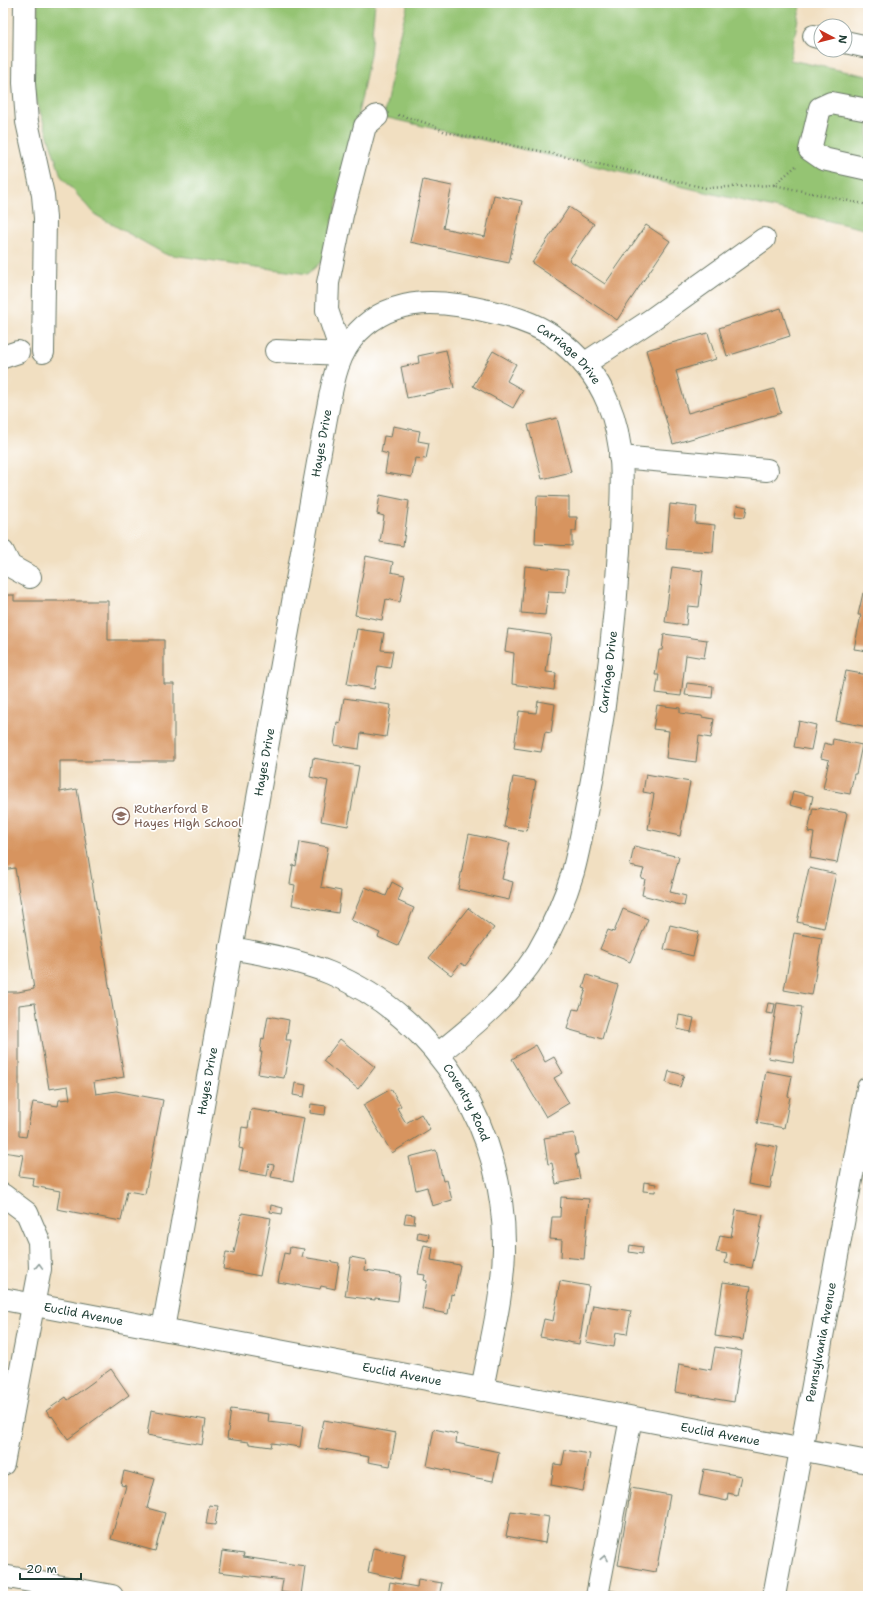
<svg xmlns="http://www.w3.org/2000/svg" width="871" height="1599" font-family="'Shantell Sans',sans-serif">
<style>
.green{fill:#95c473;stroke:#5a8054}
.building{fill:#d7945f;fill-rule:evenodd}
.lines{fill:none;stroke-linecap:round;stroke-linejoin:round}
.minor-casing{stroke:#687665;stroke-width:24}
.path{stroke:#687665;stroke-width:2.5;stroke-dasharray:1 3;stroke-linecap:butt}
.minor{stroke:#fff;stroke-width:22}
.oneway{stroke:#8f9e9a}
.labels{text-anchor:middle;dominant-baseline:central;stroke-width:3.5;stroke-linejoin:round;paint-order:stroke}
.street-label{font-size:12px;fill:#1f3d34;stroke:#fff}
.education-label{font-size:12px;fill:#785e54;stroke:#fff;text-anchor:start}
</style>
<rect width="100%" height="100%" fill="#fff"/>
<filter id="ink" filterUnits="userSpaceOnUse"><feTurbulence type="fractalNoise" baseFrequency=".025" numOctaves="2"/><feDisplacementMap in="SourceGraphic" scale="8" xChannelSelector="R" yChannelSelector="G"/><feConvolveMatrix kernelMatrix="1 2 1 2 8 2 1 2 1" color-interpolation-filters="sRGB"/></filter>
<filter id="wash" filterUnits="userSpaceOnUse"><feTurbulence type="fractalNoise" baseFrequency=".012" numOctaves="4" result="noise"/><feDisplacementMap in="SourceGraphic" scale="16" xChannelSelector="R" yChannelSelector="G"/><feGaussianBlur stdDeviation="0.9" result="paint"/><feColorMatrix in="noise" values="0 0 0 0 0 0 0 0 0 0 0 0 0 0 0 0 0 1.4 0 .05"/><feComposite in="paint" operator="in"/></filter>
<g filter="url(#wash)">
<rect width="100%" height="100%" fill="#f1dfc1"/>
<g class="green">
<path d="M 38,3 L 375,3 L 370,54 L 361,100 L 324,259 L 308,274 L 165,254 L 94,214 L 61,176 L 33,90 Z"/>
<path d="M 408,3 L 801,3 L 790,60 L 868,76 L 868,230 L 384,117 L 399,37 Z"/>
</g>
<g id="blocks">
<g class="building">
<path d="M 423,180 L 452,186 L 443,228 L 485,237 L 494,195 L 522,201 L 509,263 L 410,242 Z"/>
<path d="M 569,207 L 594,224 L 569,260 L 605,284 L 646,225 L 670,241 L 617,320 L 532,263 Z"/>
<path d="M 781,308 L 790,336 L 727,356 L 719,328 Z"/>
<path d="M 708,333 L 716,359 L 676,371 L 688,413 L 774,389 L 781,413 L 673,444 L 646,350 Z"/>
<path d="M 446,350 L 454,388 L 407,398 L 401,367 L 419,363 L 418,356 Z"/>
<path d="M 493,351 L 516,364 L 507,381 L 523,390 L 513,408 L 473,386 Z"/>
<path d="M 557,418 L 571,472 L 542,479 L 528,425 Z"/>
<path d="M 393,426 L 420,431 L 418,441 L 429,443 L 426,459 L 415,458 L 412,477 L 385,473 L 388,454 L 381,452 L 384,436 L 391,437 Z"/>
<path d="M 380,495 L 409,501 L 403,546 L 380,542 L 384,516 L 377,514 Z"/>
<path d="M 537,496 L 569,497 L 569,517 L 577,517 L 576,531 L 572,531 L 572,546 L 535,544 Z"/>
<path d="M 670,504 L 697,507 L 695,523 L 715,525 L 713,552 L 666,549 Z"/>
<path d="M 737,505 L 747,507 L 745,517 L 735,516 Z"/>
<path d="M 366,556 L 393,562 L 391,572 L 405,575 L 400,602 L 386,599 L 382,620 L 355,615 Z"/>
<path d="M 525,566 L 568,570 L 566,592 L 548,591 L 545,615 L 521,613 Z"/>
<path d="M 672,567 L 703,571 L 699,607 L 688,606 L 686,625 L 665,622 Z"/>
<path d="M 863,593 L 868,595 L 868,651 L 854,649 L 861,615 L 858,615 Z"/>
<path d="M 3,595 L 14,595 L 14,601 L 108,601 L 108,640 L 164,640 L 164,684 L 174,684 L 174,761 L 60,761 L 60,792 L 77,789 L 124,1077 L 94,1082 L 96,1094 L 116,1091 L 163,1100 L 145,1194 L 127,1191 L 121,1221 L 57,1209 L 60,1191 L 33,1186 L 34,1178 L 19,1176 L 23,1155 L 3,1152 L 3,992 L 18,992 L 34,989 L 15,868 L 3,870 ZM 35,1003 L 49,1089 L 68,1086 L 70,1099 L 59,1100 L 58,1106 L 33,1102 L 26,1137 L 19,1136 L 19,1005 Z"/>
<path d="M 357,629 L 384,633 L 381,650 L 393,651 L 390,668 L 378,666 L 374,689 L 347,684 Z"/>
<path d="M 508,629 L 551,635 L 546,672 L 556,673 L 554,690 L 512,684 L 514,653 L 505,651 Z"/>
<path d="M 664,634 L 707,640 L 704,658 L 686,655 L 681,696 L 656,693 L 659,675 L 655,675 L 659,650 L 662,650 Z"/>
<path d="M 846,671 L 868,675 L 868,727 L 836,721 Z"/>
<path d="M 687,683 L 713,686 L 712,698 L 685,695 Z"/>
<path d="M 344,698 L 391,705 L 386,737 L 361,733 L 359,749 L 334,745 L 337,722 L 340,723 Z"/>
<path d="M 538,701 L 555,704 L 551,733 L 545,732 L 541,752 L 514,748 L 519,711 L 536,713 Z"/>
<path d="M 657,705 L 680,708 L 680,713 L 702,716 L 702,717 L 714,719 L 711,738 L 699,736 L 696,762 L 666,758 L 669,731 L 653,729 Z"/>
<path d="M 799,721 L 816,725 L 811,750 L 794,747 Z"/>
<path d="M 833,739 L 862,745 L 856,774 L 854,774 L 850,794 L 823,789 L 829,760 L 821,758 L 824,743 L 832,745 Z"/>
<path d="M 313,758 L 359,766 L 348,826 L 321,821 L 328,781 L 310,777 Z"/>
<path d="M 646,774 L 690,782 L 680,836 L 648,829 L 654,794 L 643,792 Z"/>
<path d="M 513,777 L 536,781 L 527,831 L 504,827 Z"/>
<path d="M 793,791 L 813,796 L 810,810 L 790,805 Z"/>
<path d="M 813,808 L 819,809 L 820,808 L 847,813 L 837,863 L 810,858 L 814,833 L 808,832 Z"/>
<path d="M 469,834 L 510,843 L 502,879 L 513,882 L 509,900 L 458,889 Z"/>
<path d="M 300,842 L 328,847 L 321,887 L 341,891 L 338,913 L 292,905 L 295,885 L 290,884 L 293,865 L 296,866 Z"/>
<path d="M 634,846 L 679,857 L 670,892 L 686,896 L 684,906 L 642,895 L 645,879 L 641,878 L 644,869 L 630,866 Z"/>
<path d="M 809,868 L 836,874 L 824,928 L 797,922 Z"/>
<path d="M 392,882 L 403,888 L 398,901 L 414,908 L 398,946 L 378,937 L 380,933 L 351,920 L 365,887 L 386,896 Z"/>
<path d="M 468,908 L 494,928 L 465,966 L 461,963 L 451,975 L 429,958 Z"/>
<path d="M 623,909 L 648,919 L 630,962 L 600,949 L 608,930 L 614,932 Z"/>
<path d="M 670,925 L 699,932 L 693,956 L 664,949 Z"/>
<path d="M 794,933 L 822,938 L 812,995 L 784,990 Z"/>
<path d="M 587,975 L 618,985 L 602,1039 L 567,1029 L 573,1009 L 579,1010 L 586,989 L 583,988 Z"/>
<path d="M 768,1003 L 775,1004 L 773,1014 L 766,1013 Z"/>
<path d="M 777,1003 L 802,1007 L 793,1062 L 768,1058 Z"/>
<path d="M 679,1015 L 694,1018 L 691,1032 L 677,1029 Z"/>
<path d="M 268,1016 L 289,1020 L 286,1040 L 291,1040 L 284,1078 L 258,1074 L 262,1052 L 260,1052 L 262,1038 L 264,1039 Z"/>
<path d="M 340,1039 L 375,1067 L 358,1089 L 323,1061 Z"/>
<path d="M 536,1045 L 545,1062 L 554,1057 L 563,1073 L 554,1078 L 569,1103 L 546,1117 L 512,1059 Z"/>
<path d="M 669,1071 L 684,1075 L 680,1087 L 666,1083 Z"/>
<path d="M 766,1071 L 792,1076 L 788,1096 L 790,1097 L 784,1128 L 757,1123 Z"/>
<path d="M 295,1083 L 306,1085 L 304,1097 L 293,1095 Z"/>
<path d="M 391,1089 L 401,1106 L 397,1108 L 406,1123 L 421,1114 L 430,1129 L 392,1153 L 363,1105 Z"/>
<path d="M 311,1104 L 326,1106 L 325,1115 L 310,1113 Z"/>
<path d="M 251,1109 L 304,1118 L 293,1181 L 271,1177 L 274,1165 L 269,1164 L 267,1176 L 239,1171 L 243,1149 L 239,1148 L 242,1127 L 248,1128 Z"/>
<path d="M 574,1133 L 578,1154 L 575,1154 L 580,1179 L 556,1184 L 552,1163 L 548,1164 L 544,1138 Z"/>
<path d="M 756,1143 L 778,1147 L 770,1188 L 748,1184 Z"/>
<path d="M 436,1150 L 443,1181 L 447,1180 L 452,1200 L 432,1206 L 427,1187 L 416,1190 L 409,1157 Z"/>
<path d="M 644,1182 L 656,1184 L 655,1192 L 643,1191 Z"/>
<path d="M 561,1197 L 589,1199 L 584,1259 L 561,1257 L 562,1240 L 550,1239 L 552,1217 L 560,1217 Z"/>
<path d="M 271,1205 L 283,1208 L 282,1214 L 270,1212 Z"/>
<path d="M 736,1210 L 763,1215 L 752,1268 L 725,1263 L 727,1254 L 716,1252 L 720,1235 L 731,1237 Z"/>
<path d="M 242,1213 L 271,1218 L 260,1276 L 223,1269 L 226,1252 L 234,1253 Z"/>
<path d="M 406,1214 L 415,1215 L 414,1224 L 404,1223 Z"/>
<path d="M 418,1232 L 429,1234 L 428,1241 L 417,1239 Z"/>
<path d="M 424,1245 L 433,1247 L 431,1260 L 460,1265 L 454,1295 L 451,1294 L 448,1314 L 422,1309 L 427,1281 L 424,1280 L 425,1275 L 418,1274 Z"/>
<path d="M 630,1245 L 643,1247 L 642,1254 L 629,1252 Z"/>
<path d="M 290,1247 L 304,1249 L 302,1257 L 339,1263 L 335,1289 L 321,1286 L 320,1289 L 278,1282 L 284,1253 L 289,1254 Z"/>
<path d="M 351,1257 L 366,1260 L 365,1270 L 401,1275 L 398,1301 L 375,1298 L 375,1300 L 345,1296 Z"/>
<path d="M 560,1281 L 589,1286 L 579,1344 L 540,1337 L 544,1319 L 553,1321 Z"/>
<path d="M 723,1282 L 751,1286 L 743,1340 L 715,1336 Z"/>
<path d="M 593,1305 L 631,1311 L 627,1334 L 616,1332 L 614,1347 L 586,1342 Z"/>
<path d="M 715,1347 L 742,1351 L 734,1402 L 675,1392 L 679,1364 L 711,1370 Z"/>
<path d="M 111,1369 L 129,1395 L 68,1439 L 52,1416 L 51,1417 L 46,1411 L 66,1397 L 68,1400 Z"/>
<path d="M 231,1409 L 269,1414 L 268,1422 L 303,1426 L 300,1447 L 272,1443 L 271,1447 L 249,1444 L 249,1442 L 227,1439 Z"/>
<path d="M 151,1410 L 206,1420 L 202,1445 L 147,1435 Z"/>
<path d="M 324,1420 L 396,1433 L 390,1466 L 368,1462 L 369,1457 L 318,1448 Z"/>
<path d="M 434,1429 L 457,1434 L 456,1443 L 499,1452 L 493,1481 L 450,1473 L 450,1471 L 427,1466 Z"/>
<path d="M 565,1450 L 590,1454 L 583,1491 L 551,1485 L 554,1464 L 562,1465 Z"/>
<path d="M 704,1469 L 741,1476 L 737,1495 L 728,1493 L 727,1501 L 699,1495 Z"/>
<path d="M 124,1471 L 155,1479 L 147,1508 L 165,1513 L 155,1551 L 111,1539 L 126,1486 L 121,1485 Z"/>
<path d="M 631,1488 L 670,1495 L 656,1572 L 618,1565 Z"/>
<path d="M 209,1505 L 218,1506 L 215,1525 L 206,1524 Z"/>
<path d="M 511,1511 L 549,1517 L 545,1543 L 506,1536 Z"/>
<path d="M 373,1548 L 405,1555 L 400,1579 L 368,1572 Z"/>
<path d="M 222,1551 L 244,1554 L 243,1557 L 305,1566 L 301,1595 L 281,1592 L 283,1580 L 219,1572 Z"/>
<path d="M 418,1579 L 442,1583 L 439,1596 L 388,1596 L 390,1582 L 417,1587 Z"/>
<path d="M 607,1590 L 627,1593 L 627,1596 L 606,1596 Z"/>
</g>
</g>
</g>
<g filter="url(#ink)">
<use href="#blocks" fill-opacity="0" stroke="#687665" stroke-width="1"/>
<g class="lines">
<g class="minor-casing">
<g id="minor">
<path d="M 25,3 L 24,83 L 27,122 L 43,195 L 45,218 L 43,352"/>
<path d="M 814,36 L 821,38"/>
<path d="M 845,42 L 868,47"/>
<path d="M 868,110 L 831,103 L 820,108 L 810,150 L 823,159 L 868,169"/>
<path d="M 276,351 L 342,354 L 327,310 L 328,283 L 342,215 L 365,126 L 377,116"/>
<path d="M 3,357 L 18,352"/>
<path d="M 584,364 L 651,320 L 764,239"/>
<path d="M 620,457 L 767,470"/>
<path d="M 3,552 L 10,566 L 30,577"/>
<path id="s1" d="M 231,948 C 264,954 298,960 330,973 C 440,1019 506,1132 504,1250 C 503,1297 490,1344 482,1390"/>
<path d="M 3,1195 L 27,1213 L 39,1241 L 40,1269 L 3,1464"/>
<path id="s2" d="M 3,1299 L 868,1462"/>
<path id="s3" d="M 163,1329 L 326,418 C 332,388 335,356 358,332 C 395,294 445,300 492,312 C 514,317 534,323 553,336 C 577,353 597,376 608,403 C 628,449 621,502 619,550 C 615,627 606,704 592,780 C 586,811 581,842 573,872 C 565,899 552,928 538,952 C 512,994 476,1024 438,1054"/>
<path d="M 3,1576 L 112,1596"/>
<path d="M 597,1596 L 631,1418"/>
<path id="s4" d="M 774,1596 L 868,1088"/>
</g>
</g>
<g class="path">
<path d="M 398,115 C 415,119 429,123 445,132 L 540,151 L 706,188 L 774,185 L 868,205"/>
<path d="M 774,185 L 796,166"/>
</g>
<use href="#minor" class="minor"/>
</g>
<defs><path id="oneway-chevron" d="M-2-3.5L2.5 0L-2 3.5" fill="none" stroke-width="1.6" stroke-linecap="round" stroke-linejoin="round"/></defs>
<g class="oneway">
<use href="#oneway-chevron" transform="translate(39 1266) rotate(-88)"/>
<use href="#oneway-chevron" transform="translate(604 1558) rotate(-79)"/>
</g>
</g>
<defs>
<g id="school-ring" transform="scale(0.9)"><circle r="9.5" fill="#fff" stroke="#8d6e63" stroke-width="1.5"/><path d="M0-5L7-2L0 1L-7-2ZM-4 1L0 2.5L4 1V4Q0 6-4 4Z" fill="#8d6e63"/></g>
</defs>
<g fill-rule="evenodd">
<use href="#school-ring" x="121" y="816"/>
</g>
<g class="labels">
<g class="street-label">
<text stroke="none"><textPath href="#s3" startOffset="1251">Carriage Drive</textPath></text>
<text stroke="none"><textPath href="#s3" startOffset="900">Hayes Drive</textPath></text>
<text transform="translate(608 672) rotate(-83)">Carriage Drive</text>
<text stroke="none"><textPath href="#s3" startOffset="576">Hayes Drive</textPath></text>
<text stroke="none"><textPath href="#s3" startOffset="252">Hayes Drive</textPath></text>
<text stroke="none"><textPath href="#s1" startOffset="295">Coventry Road</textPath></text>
<text stroke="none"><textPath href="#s2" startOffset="82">Euclid Avenue</textPath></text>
<text stroke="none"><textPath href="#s4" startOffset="258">Pennsylvania Avenue</textPath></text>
<text stroke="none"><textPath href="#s2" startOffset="406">Euclid Avenue</textPath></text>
<text stroke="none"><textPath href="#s2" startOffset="730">Euclid Avenue</textPath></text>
</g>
<g class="education-label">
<text x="134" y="809">Rutherford B<tspan x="134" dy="14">Hayes High School</tspan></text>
</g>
</g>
<rect width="871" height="1599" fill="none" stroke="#fff" stroke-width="16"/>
<g transform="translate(833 38) rotate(97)"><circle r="19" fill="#ffffff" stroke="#a5b1ae"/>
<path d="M0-3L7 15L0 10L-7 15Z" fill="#c8321e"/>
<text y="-6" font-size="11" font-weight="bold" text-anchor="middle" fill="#1f3d34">N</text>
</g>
<path d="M20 1573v6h61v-6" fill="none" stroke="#1f3d34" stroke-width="2"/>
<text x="26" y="1573" font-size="12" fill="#1f3d34" stroke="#ffffff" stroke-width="3" paint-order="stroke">20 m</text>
</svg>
